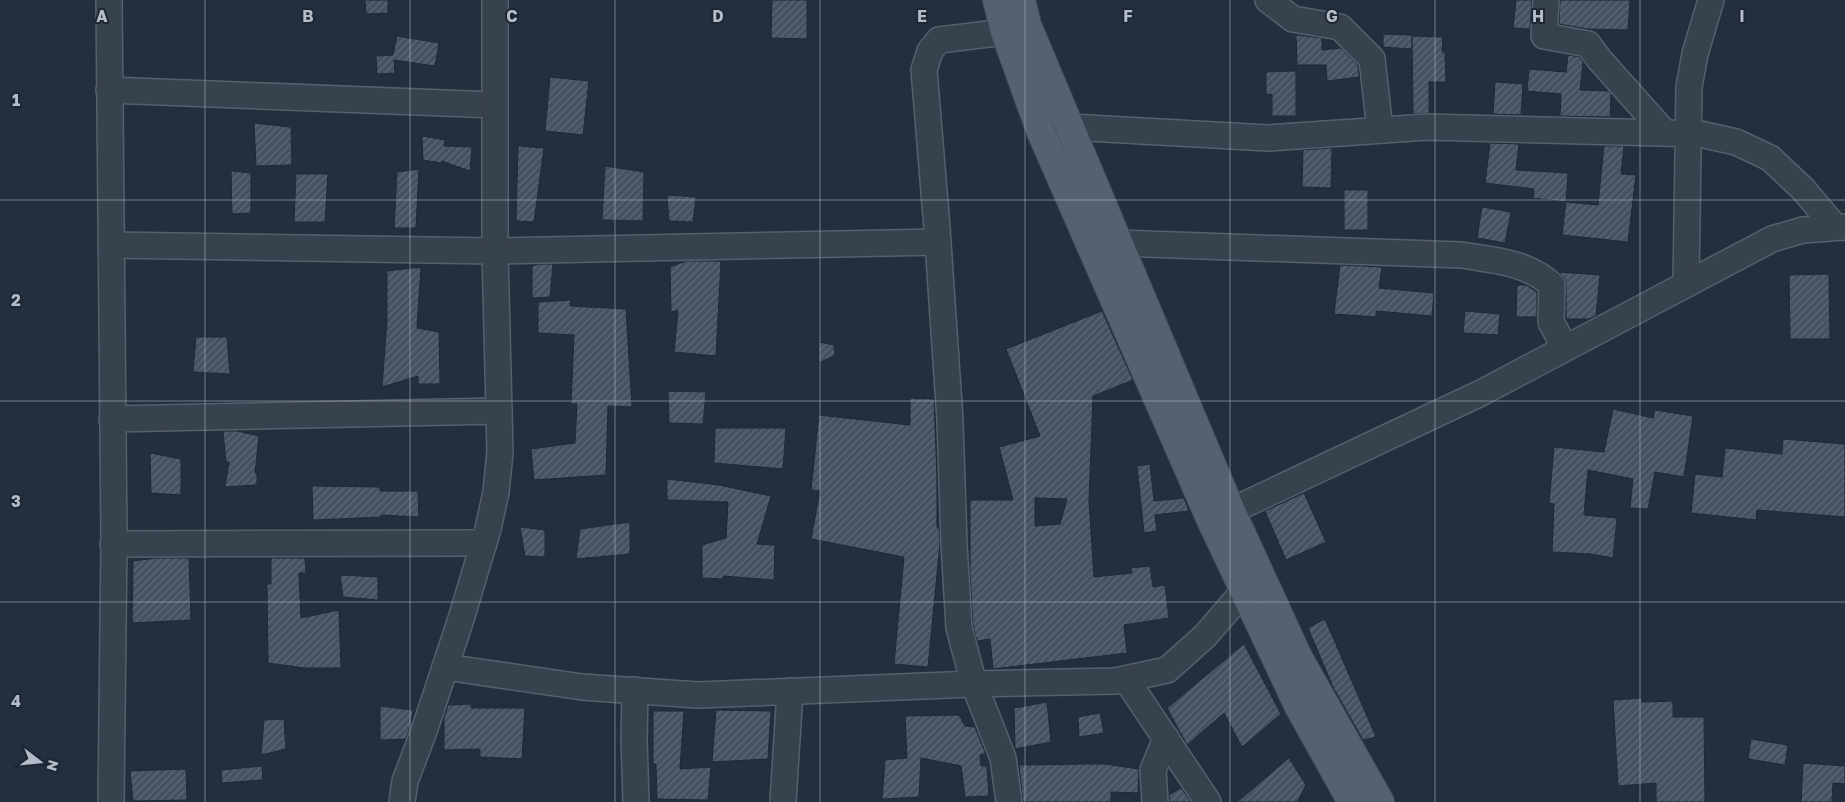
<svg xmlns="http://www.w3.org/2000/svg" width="1845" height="802" font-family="'Golos Text',sans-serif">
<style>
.building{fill:url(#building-hatch);stroke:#1f2835;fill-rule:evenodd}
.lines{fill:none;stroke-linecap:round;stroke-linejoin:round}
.minor-casing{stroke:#565f6c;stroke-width:28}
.major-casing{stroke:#414a57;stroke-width:30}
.minor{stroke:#38414e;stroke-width:25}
.major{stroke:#56606e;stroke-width:28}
.grid{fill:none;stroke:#b4bcc9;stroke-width:1;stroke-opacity:0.55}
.grid-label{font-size:16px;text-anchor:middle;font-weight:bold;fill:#b4bcc9;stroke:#1d2633;stroke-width:4;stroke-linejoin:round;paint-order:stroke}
</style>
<defs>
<pattern id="building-hatch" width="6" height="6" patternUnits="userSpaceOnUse" patternTransform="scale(1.25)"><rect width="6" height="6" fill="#455162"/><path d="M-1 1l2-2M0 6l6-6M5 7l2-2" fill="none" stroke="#5d6877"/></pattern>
</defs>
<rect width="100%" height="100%" fill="#242f3e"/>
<g class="building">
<path d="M 365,0 L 388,0 L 388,13 L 366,14 Z"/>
<path d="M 772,0 L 807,0 L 807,39 L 771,38 Z"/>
<path d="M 1516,0 L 1532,0 L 1530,29 L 1513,28 Z"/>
<path d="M 1560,0 L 1630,0 L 1628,30 L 1587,29 L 1559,24 Z"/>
<path d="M 1383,34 L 1412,35 L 1412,49 L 1383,47 Z"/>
<path d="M 1296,35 L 1322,38 L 1322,50 L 1341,48 L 1358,65 L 1359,77 L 1327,81 L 1326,65 L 1297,65 Z"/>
<path d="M 397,36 L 439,43 L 435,66 L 394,60 L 395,73 L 377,74 L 376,56 L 393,55 Z"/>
<path d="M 1412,36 L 1443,37 L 1442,52 L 1445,52 L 1446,82 L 1429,82 L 1429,113 L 1413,114 Z"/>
<path d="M 1568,55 L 1580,57 L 1583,62 L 1580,90 L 1609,91 L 1611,94 L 1610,117 L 1560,116 L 1561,94 L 1527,91 L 1529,69 L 1566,72 Z"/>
<path d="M 1296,71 L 1296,116 L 1272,116 L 1272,94 L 1266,95 L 1266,72 Z"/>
<path d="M 550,77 L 589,81 L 583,135 L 545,131 Z"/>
<path d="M 1495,82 L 1523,84 L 1521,115 L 1493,114 Z"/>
<path d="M 254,123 L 291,127 L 292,165 L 256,166 Z"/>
<path d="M 422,136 L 445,140 L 444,146 L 472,147 L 470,171 L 442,161 L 441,163 L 423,160 Z"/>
<path d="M 1490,143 L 1519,144 L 1516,170 L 1568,173 L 1566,202 L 1533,198 L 1534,189 L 1485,183 Z"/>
<path d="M 518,146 L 544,148 L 534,222 L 516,221 Z"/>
<path d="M 1604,146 L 1624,146 L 1621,174 L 1636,175 L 1628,242 L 1562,235 L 1566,202 L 1598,205 Z"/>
<path d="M 1332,148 L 1331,188 L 1302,187 L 1303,150 Z"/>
<path d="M 605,166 L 644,172 L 643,221 L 602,220 Z"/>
<path d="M 419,169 L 416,228 L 394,228 L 397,172 Z"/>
<path d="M 231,171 L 251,173 L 251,213 L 232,214 Z"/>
<path d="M 296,174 L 328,174 L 325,222 L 294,222 Z"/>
<rect x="1344" y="190" width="24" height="40"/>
<path d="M 667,195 L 696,197 L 693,222 L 669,221 Z"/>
<path d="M 1482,207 L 1511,212 L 1505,243 L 1477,238 Z"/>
<path d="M 686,261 L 721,261 L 716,356 L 674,352 L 678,310 L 671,312 L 670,267 Z"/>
<path d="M 540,264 L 553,264 L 550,297 L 532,298 L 532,266 Z"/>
<path d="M 1340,265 L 1382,267 L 1379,288 L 1434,293 L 1432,316 L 1376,311 L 1376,317 L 1334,314 Z"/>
<path d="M 421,267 L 417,328 L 439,332 L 440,384 L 418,384 L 418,376 L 382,387 L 387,321 L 387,271 Z"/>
<path d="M 1559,272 L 1600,275 L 1596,316 L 1589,319 L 1566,319 L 1566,285 L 1565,279 Z"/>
<path d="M 1829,274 L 1830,339 L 1790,339 L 1789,275 Z"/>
<path d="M 1517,285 L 1526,285 L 1537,292 L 1537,317 L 1516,317 Z"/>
<path d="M 571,300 L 570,306 L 626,309 L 632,407 L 608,406 L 606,475 L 534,480 L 531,449 L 575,443 L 577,404 L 571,404 L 574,335 L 538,333 L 538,302 Z"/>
<path d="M 1102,311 L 1133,380 L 1093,396 L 1089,501 L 1094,577 L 1132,573 L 1131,568 L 1150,566 L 1153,587 L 1165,585 L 1169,618 L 1124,625 L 1127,653 L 993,669 L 990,639 L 977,641 L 973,626 L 970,575 L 970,500 L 1013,500 L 999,447 L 1040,436 L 1006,349 ZM 1035,498 L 1067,499 L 1060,524 L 1035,526 Z"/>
<path d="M 1465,311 L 1500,314 L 1498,335 L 1463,333 Z"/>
<path d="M 196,337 L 227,337 L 230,374 L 193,372 Z"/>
<path d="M 819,342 L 834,345 L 835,355 L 819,363 Z"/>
<path d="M 668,391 L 706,392 L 703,424 L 669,423 Z"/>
<path d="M 910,398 L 934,399 L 937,478 L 937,527 L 939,528 L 940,543 L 928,667 L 894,664 L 904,557 L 811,539 L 820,491 L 811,490 L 819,415 L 910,425 Z"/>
<path d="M 1613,409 L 1653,418 L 1655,410 L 1693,416 L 1684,477 L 1655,472 L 1648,509 L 1630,508 L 1633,479 L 1588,470 L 1584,515 L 1617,518 L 1613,558 L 1591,554 L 1552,552 L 1554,504 L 1549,503 L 1554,447 L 1604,452 Z"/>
<path d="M 715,428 L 786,428 L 783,469 L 714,463 Z"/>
<path d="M 223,431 L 237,431 L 259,436 L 255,473 L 257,473 L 257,485 L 225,487 L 229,462 L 226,462 Z"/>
<path d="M 1783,439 L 1845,444 L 1845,517 L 1757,510 L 1756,520 L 1691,513 L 1695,474 L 1722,477 L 1725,448 L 1782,454 Z"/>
<path d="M 150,453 L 181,459 L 181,495 L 151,493 Z"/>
<path d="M 1150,464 L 1154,501 L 1184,498 L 1189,511 L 1155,515 L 1157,531 L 1144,533 L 1137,466 Z"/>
<path d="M 667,479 L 719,485 L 771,496 L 757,544 L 775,545 L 774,580 L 723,576 L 723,579 L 702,578 L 702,545 L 726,538 L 728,502 L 667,500 Z"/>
<path d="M 312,486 L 380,487 L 380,491 L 418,491 L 419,517 L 381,515 L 382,517 L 313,520 Z"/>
<path d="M 1304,493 L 1326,542 L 1286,560 L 1265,511 Z"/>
<path d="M 630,522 L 630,554 L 576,559 L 580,529 Z"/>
<path d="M 520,527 L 545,530 L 545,557 L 525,556 Z"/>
<path d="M 156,558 L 189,558 L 191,620 L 132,623 L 133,561 Z"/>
<path d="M 271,558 L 305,558 L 306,573 L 299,573 L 301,618 L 339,610 L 341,668 L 304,668 L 268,663 L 267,584 L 271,584 Z"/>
<path d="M 340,575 L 378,577 L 378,600 L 343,597 Z"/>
<path d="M 1325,619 L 1376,737 L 1363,740 L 1333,687 L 1308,628 Z"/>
<path d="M 1244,644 L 1281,714 L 1242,747 L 1224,713 L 1187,745 L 1167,708 Z"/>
<path d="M 1642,698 L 1642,702 L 1673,701 L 1673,717 L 1704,717 L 1705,802 L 1656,802 L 1656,783 L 1618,786 L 1613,700 Z"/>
<path d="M 1047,702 L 1051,742 L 1015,749 L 1014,708 Z"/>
<path d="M 471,704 L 471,708 L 525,708 L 522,759 L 480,757 L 480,749 L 444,750 L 444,718 L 448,705 Z"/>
<path d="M 380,706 L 413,710 L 411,724 L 406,739 L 380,740 Z"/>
<path d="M 716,710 L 771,711 L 768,759 L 712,762 Z"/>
<path d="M 653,711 L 684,711 L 680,769 L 711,767 L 708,800 L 657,799 L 656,764 L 653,764 Z"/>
<path d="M 1100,713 L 1104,733 L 1079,737 L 1078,717 Z"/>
<path d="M 959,715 L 965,726 L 975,727 L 985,752 L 985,754 L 980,755 L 981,766 L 987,766 L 989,796 L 965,797 L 961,766 L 921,758 L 919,797 L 882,799 L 885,760 L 907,758 L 905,716 Z"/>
<path d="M 284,719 L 286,749 L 261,755 L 264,720 Z"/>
<path d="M 1751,739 L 1788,745 L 1785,765 L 1748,759 Z"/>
<path d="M 1289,758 L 1306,785 L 1297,802 L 1237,802 Z"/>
<path d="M 1803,763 L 1845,766 L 1845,784 L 1833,783 L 1832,802 L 1801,802 Z"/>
<path d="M 1087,764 L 1105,764 L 1139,769 L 1138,793 L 1111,792 L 1111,802 L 1023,802 L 1019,765 Z"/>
<path d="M 262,766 L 263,780 L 222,783 L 221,770 Z"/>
<path d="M 186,769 L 187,800 L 133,801 L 130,771 Z"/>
<path d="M 1181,788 L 1191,802 L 1169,802 L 1169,795 Z"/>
</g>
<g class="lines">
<g class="minor-casing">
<g id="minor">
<path d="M 109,0 L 114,539 L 111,802"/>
<path d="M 1268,0 L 1293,19 L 1340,27 L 1372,59 L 1380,130"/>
<path d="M 1546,0 L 1544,36 L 1588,44 L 1599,59 L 1665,133"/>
<path d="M 1005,32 L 939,40 L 930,51 L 924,70 L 937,228 L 950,420 L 954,544 L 959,628 L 974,684 L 1003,758 L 1009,802"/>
<path d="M 109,90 L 495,105"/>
<path d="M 1070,127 L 1268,138 L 1427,127 L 1700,134 L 1736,142 L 1770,158 L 1803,189 L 1835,227"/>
<path d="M 1118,243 L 1461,255 C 1493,260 1527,262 1552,285 L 1551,322 L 1565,348"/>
<path d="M 111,245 L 495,251 L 938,242"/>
<path d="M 1686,284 L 1689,87 L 1695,54 L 1711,0"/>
<path d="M 112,419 L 499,411"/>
<path d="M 1231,511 L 1481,393 L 1772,239 L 1803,230 L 1845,227"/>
<path d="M 113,544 L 484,543"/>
<path d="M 445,667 L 582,687 L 698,695 L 974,684 L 1115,681 L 1167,670 L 1205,636 L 1244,591"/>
<path d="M 1126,679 L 1208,802"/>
<path d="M 635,690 L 634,740 L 636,802"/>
<path d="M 402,802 L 405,781 L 424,731 L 461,619 L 488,529 L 496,492 L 500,452 L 495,251 L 495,0"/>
<path d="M 783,802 L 790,691"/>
<path d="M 1155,802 L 1153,770 L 1166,738"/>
</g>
</g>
<g class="major-casing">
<g id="major">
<path d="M 997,0 L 1005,32 L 1041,132 L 1210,518 L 1299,707 L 1352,802"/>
<path d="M 1021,0 L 1027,25 L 1231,511 L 1299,659 L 1380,802"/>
</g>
</g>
<use href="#minor" class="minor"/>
<use href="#major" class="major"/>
</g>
<path class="grid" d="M 205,0 L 205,802M 410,0 L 410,802M 615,0 L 615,802M 820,0 L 820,802M 1025,0 L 1025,802M 1230,0 L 1230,802M 1435,0 L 1435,802M 1640,0 L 1640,802M 0,200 L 1845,200M 0,401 L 1845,401M 0,602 L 1845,602"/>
<g class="grid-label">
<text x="102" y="22">A</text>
<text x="308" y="22">B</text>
<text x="512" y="22">C</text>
<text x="718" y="22">D</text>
<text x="922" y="22">E</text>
<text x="1128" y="22">F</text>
<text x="1332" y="22">G</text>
<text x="1538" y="22">H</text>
<text x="1742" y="22">I</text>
<text x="16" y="106">1</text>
<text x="16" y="306">2</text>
<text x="16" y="507">3</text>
<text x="16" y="707">4</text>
</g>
<g transform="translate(40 762) rotate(106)" stroke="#1d2633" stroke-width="4" paint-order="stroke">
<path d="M0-4L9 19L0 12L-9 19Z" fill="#b4bcc9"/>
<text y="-8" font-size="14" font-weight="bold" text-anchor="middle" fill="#b4bcc9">N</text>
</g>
</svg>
